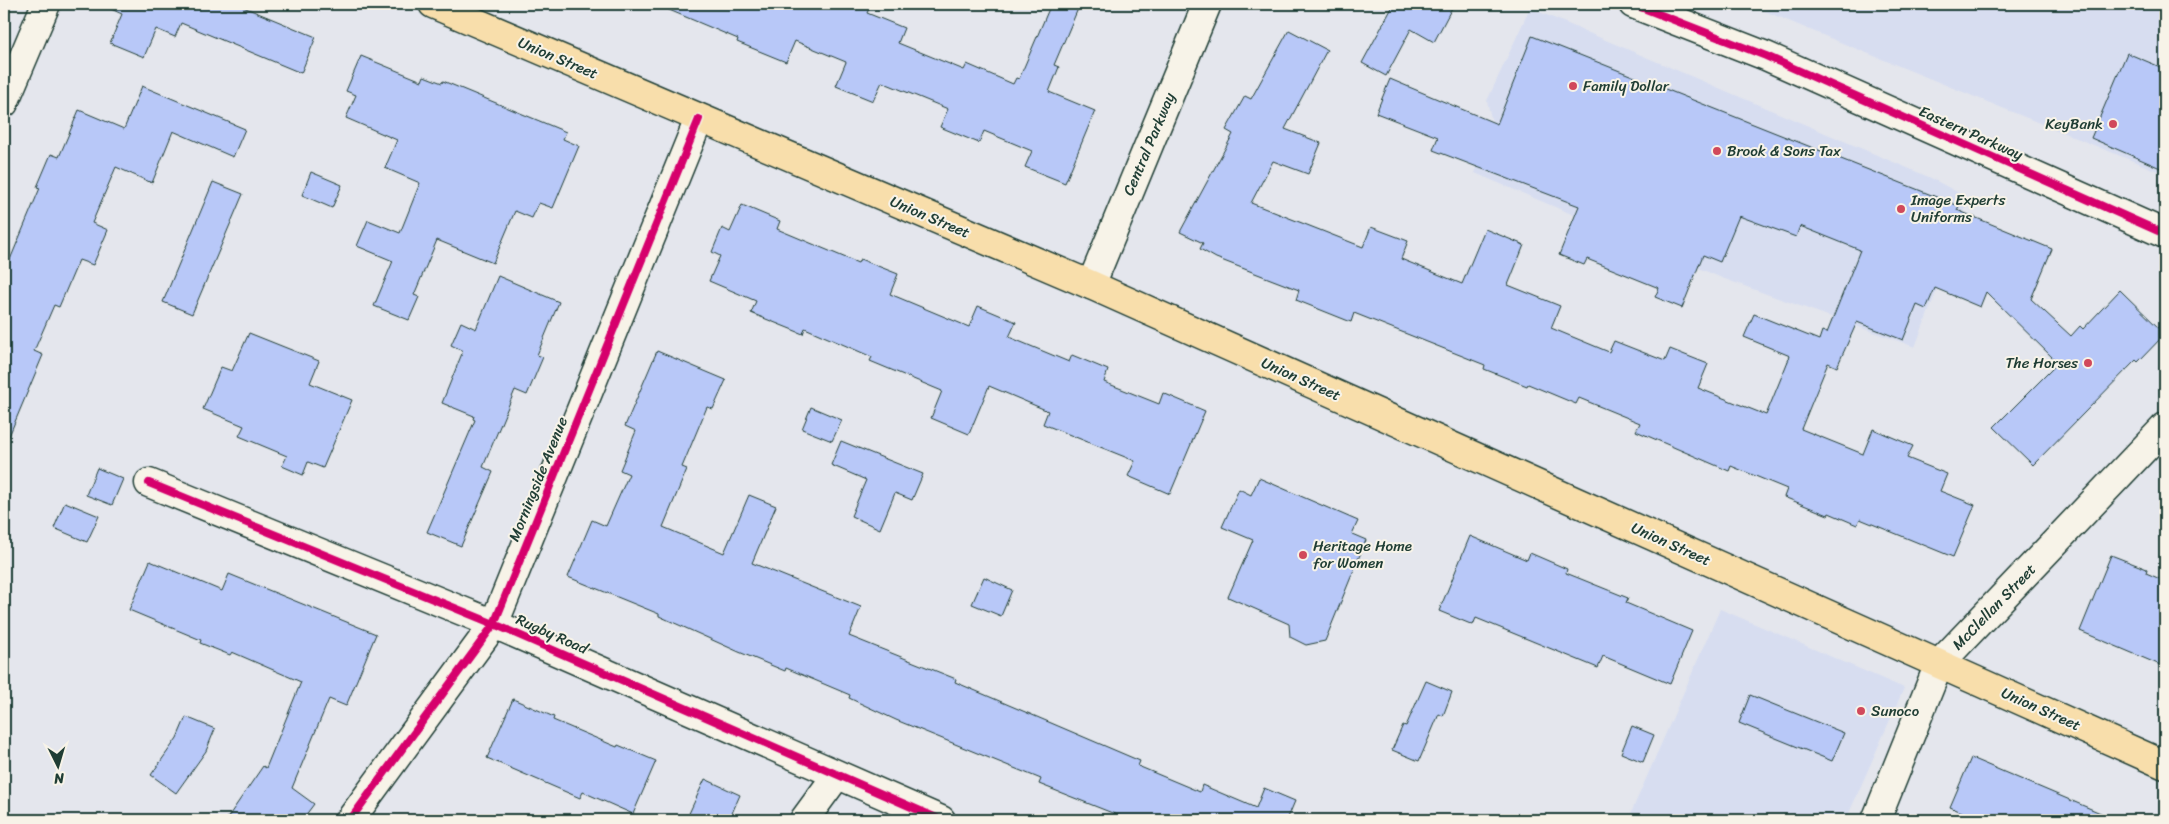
<svg xmlns="http://www.w3.org/2000/svg" width="2169" height="824" font-family="Sriracha,sans-serif">
<style>
.built{fill:#d7ddf0}
.building{fill:#b8c8f8;stroke:#1f3d34}
.lines{fill:none;stroke-linecap:round;stroke-linejoin:round}
.minor-casing{stroke:#1f3d34;stroke-width:31}
.major-casing{stroke:#1f3d34;stroke-width:31}
.minor{stroke:#f7f3e8;stroke-width:28}
.major{stroke:#f8deab;stroke-width:28}
.cycleway-casing{stroke:#f7f3e8;stroke-width:11}
.cycleway{stroke:#d6006c;stroke-width:8}
.poi-dot{fill:#d1495b;stroke:#f7f3e8;stroke-width:2}
.labels{text-anchor:middle;dominant-baseline:central;stroke-width:4;stroke-linejoin:round;paint-order:stroke}
.street-label{font-size:15px;fill:#1f3d34;stroke:#f7f3e8}
.poi-label{font-size:15px;fill:#1f3d34;stroke:#f7f3e8;text-anchor:start}
</style>
<rect width="100%" height="100%" fill="#e4e6ed"/>
<filter id="ink" filterUnits="userSpaceOnUse"><feTurbulence type="fractalNoise" baseFrequency=".02" numOctaves="2"/><feDisplacementMap in="SourceGraphic" scale="10" xChannelSelector="R" yChannelSelector="G"/><feConvolveMatrix kernelMatrix="1 2 1 2 8 2 1 2 1" color-interpolation-filters="sRGB"/></filter>
<g filter="url(#ink)">
<g class="built">
<path d="M 1748,4 L 2165,4 L 2165,174 L 1815,32 Z"/>
<path d="M 1530,8 L 1931,178 L 1968,198 L 1958,236 L 1915,347 L 1722,278 L 1475,173 L 1493,126 L 1487,101 Z"/>
<path d="M 1720,609 L 1904,688 L 1846,820 L 1628,820 Z"/>
</g>
<g class="building">
<path d="M 100,4 L 236,4 L 316,37 L 301,73 L 181,23 L 175,37 L 156,29 L 144,57 L 110,43 L 122,14 Z"/>
<path d="M 655,4 L 871,4 L 867,13 L 904,28 L 898,43 L 964,70 L 967,64 L 1013,84 L 1016,78 L 1019,79 L 1051,4 L 1080,4 L 1054,65 L 1059,67 L 1049,92 L 1095,111 L 1065,183 L 1025,167 L 1032,151 L 984,131 L 979,143 L 940,127 L 948,109 L 882,82 L 873,101 L 836,86 L 846,62 L 795,41 L 786,62 L 737,42 L 738,39 Z"/>
<path d="M 1394,4 L 1454,4 L 1434,42 L 1411,29 L 1386,76 L 1362,63 Z"/>
<path d="M 1289,30 L 1327,50 L 1285,129 L 1321,143 L 1308,174 L 1273,161 L 1251,203 L 1363,247 L 1371,227 L 1408,241 L 1401,259 L 1462,284 L 1485,229 L 1524,245 L 1508,285 L 1560,306 L 1551,328 L 1609,352 L 1614,341 L 1665,361 L 1670,349 L 1708,364 L 1698,388 L 1766,415 L 1790,356 L 1744,337 L 1754,314 L 1819,340 L 1822,331 L 1827,333 L 1860,250 L 1800,226 L 1796,237 L 1739,216 L 1720,262 L 1703,255 L 1682,308 L 1655,297 L 1659,288 L 1587,259 L 1584,265 L 1559,255 L 1579,206 L 1433,150 L 1438,137 L 1376,113 L 1390,79 L 1497,124 L 1532,36 L 1959,206 L 1957,210 L 2052,249 L 2031,299 L 2071,336 L 2080,326 L 2083,329 L 2120,290 L 2165,334 L 2138,362 L 2136,360 L 2033,465 L 1994,427 L 2058,363 L 1986,292 L 1980,307 L 1935,288 L 1926,309 L 1917,305 L 1903,340 L 1857,322 L 1837,367 L 1828,363 L 1801,429 L 1863,454 L 1873,429 L 1913,446 L 1907,458 L 1947,474 L 1940,491 L 1975,505 L 1953,557 L 1860,519 L 1857,525 L 1829,513 L 1828,515 L 1784,497 L 1787,489 L 1731,466 L 1729,471 L 1636,431 L 1640,423 L 1579,398 L 1576,404 L 1528,384 L 1527,386 L 1484,369 L 1485,365 L 1354,313 L 1351,322 L 1296,300 L 1299,290 L 1216,258 L 1200,249 L 1203,243 L 1180,232 L 1233,134 L 1226,130 L 1245,96 L 1251,99 Z"/>
<path d="M 2127,53 L 2165,69 L 2165,170 L 2091,138 Z"/>
<path d="M 361,56 L 422,81 L 424,76 L 442,83 L 443,81 L 566,132 L 563,139 L 579,146 L 553,208 L 539,203 L 532,218 L 515,211 L 493,263 L 437,240 L 414,295 L 419,297 L 409,320 L 374,306 L 393,261 L 357,246 L 368,220 L 400,233 L 420,183 L 385,168 L 397,140 L 346,118 L 356,95 L 346,91 Z"/>
<path d="M 142,86 L 245,129 L 233,157 L 173,131 L 152,183 L 116,167 L 92,223 L 108,230 L 93,265 L 79,260 L 59,307 L 54,305 L 34,351 L 43,355 L 4,448 L 4,274 L 40,188 L 37,187 L 51,154 L 59,157 L 79,110 L 124,129 Z"/>
<path d="M 311,172 L 342,185 L 332,208 L 302,195 Z"/>
<path d="M 213,182 L 243,194 L 192,314 L 163,302 Z"/>
<path d="M 742,205 L 780,221 L 777,229 L 858,263 L 860,259 L 898,274 L 890,294 L 969,327 L 978,306 L 1016,322 L 1009,337 L 1069,362 L 1072,355 L 1108,370 L 1104,382 L 1159,404 L 1163,393 L 1205,411 L 1170,494 L 1128,476 L 1135,461 L 1043,424 L 1048,411 L 989,386 L 969,434 L 931,418 L 942,391 L 870,361 L 872,357 L 805,328 L 803,334 L 751,313 L 756,301 L 709,281 L 720,256 L 712,252 L 722,228 L 730,232 Z"/>
<path d="M 498,276 L 559,302 L 537,355 L 543,357 L 527,395 L 515,390 L 483,467 L 493,472 L 461,546 L 427,532 L 475,420 L 473,419 L 474,416 L 442,403 L 463,351 L 451,345 L 461,322 L 476,329 Z"/>
<path d="M 249,333 L 319,361 L 310,383 L 352,400 L 323,468 L 308,462 L 303,475 L 282,466 L 287,456 L 239,436 L 244,426 L 203,409 L 221,367 L 232,371 Z"/>
<path d="M 657,351 L 726,380 L 713,409 L 707,407 L 682,467 L 687,469 L 663,527 L 724,553 L 749,495 L 776,506 L 752,563 L 861,607 L 849,636 L 956,679 L 955,682 L 1140,761 L 1138,766 L 1200,792 L 1202,785 L 1256,808 L 1264,788 L 1295,801 L 1287,820 L 1130,820 L 1039,784 L 1041,779 L 896,720 L 849,698 L 850,695 L 786,668 L 785,671 L 739,652 L 659,616 L 659,614 L 568,577 L 592,520 L 606,526 L 629,474 L 620,470 L 636,431 L 625,426 Z"/>
<path d="M 811,407 L 842,420 L 832,441 L 802,429 Z"/>
<path d="M 841,441 L 923,474 L 912,500 L 895,493 L 880,529 L 851,516 L 866,480 L 831,465 Z"/>
<path d="M 97,468 L 123,479 L 112,505 L 86,495 Z"/>
<path d="M 1259,478 L 1358,521 L 1352,534 L 1366,540 L 1325,641 L 1306,645 L 1290,637 L 1289,624 L 1228,597 L 1253,540 L 1222,527 L 1239,489 L 1251,495 Z"/>
<path d="M 65,502 L 99,516 L 87,542 L 54,528 Z"/>
<path d="M 1470,536 L 1527,560 L 1530,553 L 1567,569 L 1566,573 L 1628,598 L 1626,603 L 1692,631 L 1670,684 L 1603,656 L 1598,668 L 1476,618 L 1473,625 L 1439,611 Z"/>
<path d="M 2111,555 L 2147,569 L 2146,573 L 2165,581 L 2165,667 L 2080,631 Z"/>
<path d="M 150,561 L 222,591 L 229,574 L 376,634 L 346,706 L 329,699 L 292,788 L 314,804 L 302,820 L 226,820 L 263,766 L 266,768 L 301,682 L 232,652 L 230,655 L 200,643 L 201,640 L 129,610 Z"/>
<path d="M 984,577 L 1012,590 L 1001,616 L 972,604 Z"/>
<path d="M 1426,681 L 1452,692 L 1443,716 L 1439,714 L 1419,761 L 1392,750 L 1403,725 L 1406,726 Z"/>
<path d="M 1750,695 L 1844,733 L 1832,761 L 1739,723 Z"/>
<path d="M 513,699 L 554,717 L 553,720 L 617,747 L 618,745 L 656,761 L 633,814 L 583,792 L 580,798 L 487,758 Z"/>
<path d="M 186,717 L 215,729 L 206,751 L 176,793 L 151,775 L 177,738 Z"/>
<path d="M 1632,726 L 1654,735 L 1643,762 L 1621,753 Z"/>
<path d="M 1971,758 L 2117,820 L 1960,820 L 1964,813 L 1950,807 Z"/>
<path d="M 705,779 L 740,795 L 729,820 L 686,820 Z"/>
</g>
<g class="lines">
<g class="minor-casing">
<g id="minor">
<path d="M 1633,4 L 1766,56 L 2165,234"/>
<path d="M 4,103 L 46,4"/>
<path d="M 1091,285 L 1207,4"/>
<path d="M 149,483 L 494,624 L 941,820"/>
<path d="M 350,820 L 494,624 L 699,119"/>
<path d="M 804,820 L 837,775"/>
<path d="M 1876,820 L 1939,664 L 2165,427"/>
</g>
</g>
<g class="major-casing">
<path id="major" d="M 433,4 L 1091,285 L 2165,765"/>
</g>
<use href="#minor" class="minor"/>
<use href="#major" class="major"/>
<g class="cycleway-casing">
<g id="cycleway">
<path d="M 1633,4 L 1766,56 L 2165,234"/>
<path d="M 149,483 L 494,624 L 941,820"/>
<path d="M 350,820 L 494,624 L 699,119"/>
</g>
</g>
<use href="#cycleway" class="cycleway"/>
</g>
</g>
<g class="poi-dot">
<circle cx="1573" cy="86" r="5"/>
<circle cx="2113" cy="124" r="5"/>
<circle cx="1717" cy="151" r="5"/>
<circle cx="1901" cy="209" r="5"/>
<circle cx="2088" cy="363" r="5"/>
<circle cx="1303" cy="555" r="5"/>
<circle cx="1861" cy="711" r="5"/>
</g>
<g class="labels">
<g class="street-label">
<text transform="translate(558 58) rotate(23)">Union Street</text>
<text transform="translate(1971 133) rotate(24)">Eastern Parkway</text>
<text transform="translate(1149 144) rotate(-67)">Central Parkway</text>
<text transform="translate(930 217) rotate(23)">Union Street</text>
<text transform="translate(1301 379) rotate(24)">Union Street</text>
<text transform="translate(538 479) rotate(-68)">Morningside Avenue</text>
<text transform="translate(1671 544) rotate(24)">Union Street</text>
<text transform="translate(1994 607) rotate(-46)">McClellan Street</text>
<text transform="translate(552 634) rotate(24)">Rugby Road</text>
<text transform="translate(2041 709) rotate(24)">Union Street</text>
</g>
<g class="poi-label">
<text x="1583" y="86">Family Dollar</text>
<text x="2103" y="124" text-anchor="end">KeyBank</text>
<text x="1727" y="151">Brook &amp; Sons Tax</text>
<text x="1911" y="200">Image Experts<tspan x="1911" dy="17">Uniforms</tspan></text>
<text x="2078" y="363" text-anchor="end">The Horses</text>
<text x="1313" y="546">Heritage Home<tspan x="1313" dy="17">for Women</tspan></text>
<text x="1871" y="711">Sunoco</text>
</g>
</g>
<rect width="2169" height="824" fill="none" stroke="#f7f3e8" stroke-width="20"/>
<rect x="10" y="10" width="2149" height="804" fill="none" stroke="#1f3d34" stroke-width="2" filter="url(#ink)"/>
<g transform="translate(58 766) rotate(175)" stroke="#f7f3e8" stroke-width="4" paint-order="stroke">
<path d="M0-4L9 19L0 12L-9 19Z" fill="#1f3d34"/>
<text y="-8" font-size="14" font-weight="bold" text-anchor="middle" fill="#1f3d34">N</text>
</g>
</svg>
